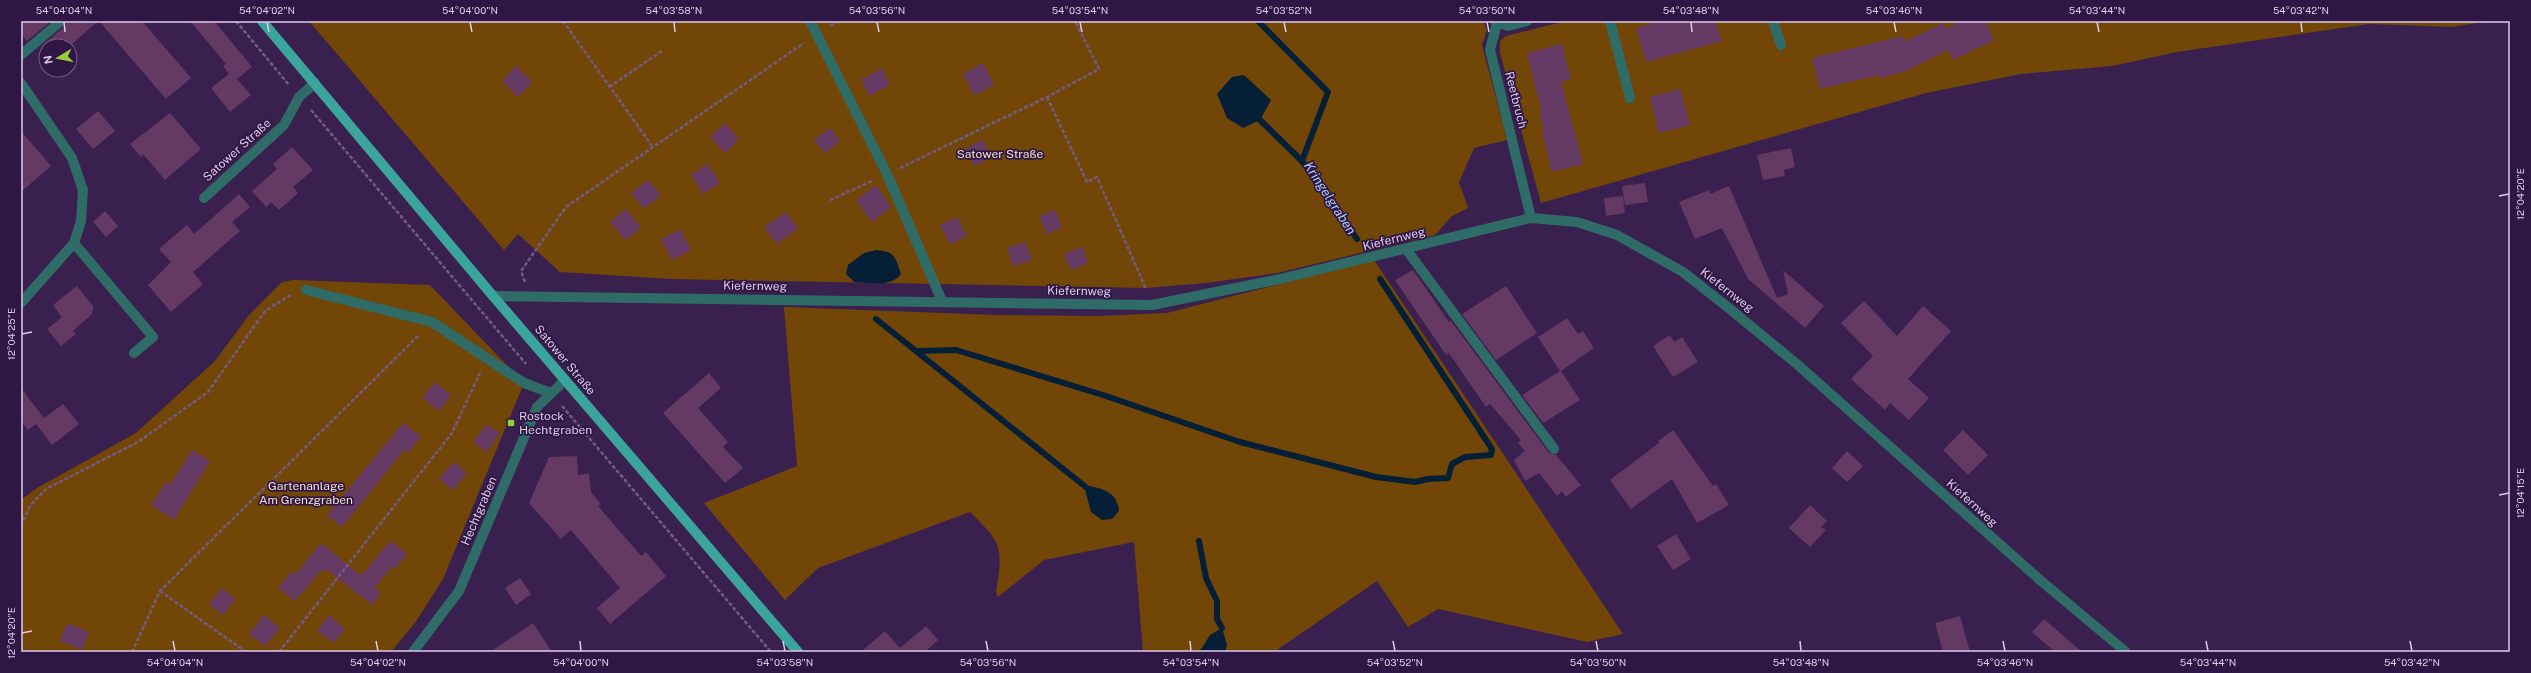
<svg xmlns="http://www.w3.org/2000/svg" width="2531" height="673" font-family="'Public Sans',sans-serif">
<style>
.green{fill:#724607}
.water{fill:#041f36}
.lines{fill:none;stroke-linecap:round;stroke-linejoin:round}
.stream{stroke:#041f36;stroke-width:6}
.building{fill:#643963}
.path{stroke:#725c84;stroke-width:2.5;stroke-dasharray:4 2;stroke-linecap:butt}
.minor{stroke:#2f6c67;stroke-width:10}
.major{stroke:#3ba49c;stroke-width:10}
.ticks{fill:none;stroke:#dbcce9;stroke-width:1.5}
.poi-dot{fill:#95cc3a;stroke:#301644;stroke-width:1.5}
.labels{text-anchor:middle;dominant-baseline:central;stroke-width:3.5;stroke-linejoin:round;paint-order:stroke}
.street-label{font-size:12px;fill:#dbcce9;stroke:#301644}
.park-label{font-size:12px;fill:#f3e0cc;stroke:#301644}
.poi-label{font-size:12px;fill:#dbcce9;stroke:#301644;text-anchor:start}
.water-label{font-size:13px;font-style:italic;fill:#aad1f7;stroke:#301644}
.neatline{fill:none;stroke:#dbcce9;stroke-width:1.5}
.ticks-label{font-size:10px;text-anchor:middle;fill:#dbcce9}
</style>
<rect width="100%" height="100%" fill="#3a204f"/>
<g class="green">
<path d="M 309,21 L 1483,21 L 1487,30 L 1482,45 L 1507,140 L 1474,148 L 1459,182 L 1468,208 L 1452,216 L 1435,235 L 1277,273 L 1206,283 L 1146,288 L 671,279 L 560,272 L 518,234 L 504,250 Z"/>
<path d="M 1566,21 L 2489,21 L 2452,27 L 2369,24 L 2177,52 L 2112,66 L 2021,74 L 1926,93 L 1541,203 L 1500,53 L 1500,41 L 1506,36 Z"/>
<path d="M 1374,260 L 1623,634 L 1587,642 L 1438,609 L 1408,627 L 1377,581 L 1274,652 L 1143,652 L 1134,542 L 1044,560 L 998,597 L 996,592 C 1003,546 1003,545 970,512 L 818,568 L 785,600 L 704,503 L 797,466 L 784,307 L 996,315 L 1099,316 L 1167,313 Z"/>
<path d="M 293,280 L 430,285 L 524,383 L 443,579 L 415,623 L 391,652 L 21,652 L 21,500 L 37,488 L 136,433 L 215,361 L 249,315 L 282,282 Z"/>
</g>
<g class="water">
<path d="M 1244,75 L 1271,100 L 1260,120 L 1243,128 L 1227,118 L 1217,94 L 1232,77 Z"/>
<path d="M 876,250 C 896,252 895,257 901,274 C 891,288 869,282 854,282 L 846,274 L 848,265 L 864,253 Z"/>
<path d="M 1089,486 C 1105,489 1117,493 1119,511 L 1112,519 L 1102,520 L 1091,512 L 1085,490 Z"/>
<path d="M 1222,628 L 1227,645 L 1225,652 L 1197,652 L 1202,648 L 1210,635 Z"/>
</g>
<g class="lines">
<g class="stream">
<path d="M 1258,21 L 1328,92 L 1302,161 L 1357,239"/>
<path d="M 1260,120 L 1302,161"/>
<path d="M 876,319 L 1087,488"/>
<path d="M 918,351 L 956,350 L 1103,395 L 1240,442 L 1376,477 L 1415,482 L 1428,479 L 1448,478 L 1452,464 L 1465,457 L 1491,455 L 1492,449 L 1380,279"/>
<path d="M 1199,541 L 1206,578 L 1217,601 L 1217,619 L 1222,628"/>
</g>
</g>
<g class="building">
<path d="M 21,21 L 51,21 L 27,41 L 21,34 Z"/>
<path d="M 67,21 L 98,21 L 70,46 L 42,46 L 65,26 Z"/>
<path d="M 99,21 L 142,21 L 191,78 L 166,99 Z"/>
<path d="M 190,21 L 214,21 L 252,67 L 237,79 L 251,95 L 230,112 L 211,88 L 229,74 L 223,66 L 226,64 Z"/>
<path d="M 1660,21 L 1715,21 L 1722,41 L 1646,62 L 1636,28 Z"/>
<path d="M 1961,21 L 1985,21 L 1994,40 L 1953,60 L 1948,50 L 1906,71 L 1880,78 L 1879,75 L 1820,89 L 1812,58 L 1903,36 L 1904,42 L 1943,23 L 1946,29 Z"/>
<path d="M 1562,44 L 1571,80 L 1561,82 L 1583,164 L 1552,172 L 1542,131 L 1544,130 L 1540,115 L 1542,114 L 1527,53 Z"/>
<path d="M 983,63 L 994,85 L 974,95 L 963,74 Z"/>
<path d="M 516,66 L 532,82 L 518,97 L 502,81 Z"/>
<path d="M 882,68 L 890,85 L 869,96 L 861,80 Z"/>
<path d="M 1680,89 L 1690,125 L 1659,133 L 1650,97 Z"/>
<path d="M 98,111 L 115,131 L 93,149 L 76,129 Z"/>
<path d="M 170,113 L 201,149 L 165,180 L 143,154 L 141,157 L 130,144 Z"/>
<path d="M 725,123 L 739,139 L 725,153 L 710,137 Z"/>
<path d="M 830,128 L 840,141 L 825,153 L 814,140 Z"/>
<path d="M 21,131 L 51,166 L 21,192 Z"/>
<path d="M 983,140 L 991,158 L 974,166 L 966,148 Z"/>
<path d="M 292,147 L 313,170 L 293,187 L 298,193 L 279,210 L 271,202 L 266,207 L 252,191 L 277,169 L 273,164 Z"/>
<path d="M 1791,148 L 1795,167 L 1784,170 L 1785,176 L 1763,180 L 1757,155 Z"/>
<path d="M 708,164 L 720,183 L 703,194 L 691,175 Z"/>
<path d="M 648,180 L 661,195 L 644,209 L 631,193 Z"/>
<path d="M 1645,183 L 1648,202 L 1625,205 L 1622,186 Z"/>
<path d="M 876,185 L 891,207 L 872,222 L 856,200 Z"/>
<path d="M 1729,186 L 1777,298 L 1788,294 L 1783,270 L 1824,306 L 1805,328 L 1748,279 L 1722,228 L 1695,239 L 1679,202 L 1709,190 L 1710,194 Z"/>
<path d="M 239,194 L 250,207 L 232,222 L 240,231 L 193,272 L 203,284 L 171,312 L 148,285 L 171,262 L 159,249 L 187,225 L 194,234 Z"/>
<path d="M 1623,196 L 1625,213 L 1606,216 L 1604,198 Z"/>
<path d="M 626,209 L 641,228 L 625,240 L 610,222 Z"/>
<path d="M 1055,210 L 1062,227 L 1047,234 L 1039,216 Z"/>
<path d="M 105,211 L 118,226 L 106,237 L 93,222 Z"/>
<path d="M 786,212 L 798,228 L 777,244 L 764,227 Z"/>
<path d="M 957,217 L 967,236 L 950,244 L 940,225 Z"/>
<path d="M 680,229 L 691,250 L 672,260 L 661,240 Z"/>
<path d="M 1025,242 L 1032,260 L 1013,266 L 1007,248 Z"/>
<path d="M 1082,247 L 1088,263 L 1071,270 L 1064,254 Z"/>
<path d="M 1413,270 L 1449,322 L 1451,321 L 1549,453 L 1556,455 L 1581,485 L 1566,497 L 1562,491 L 1557,496 L 1539,473 L 1525,481 L 1514,460 L 1525,451 L 1518,443 L 1521,440 L 1490,404 L 1486,407 L 1449,353 L 1446,355 L 1395,280 Z"/>
<path d="M 77,286 L 93,306 L 92,314 L 73,331 L 76,334 L 61,346 L 47,329 L 62,317 L 53,305 Z"/>
<path d="M 1506,286 L 1537,333 L 1496,360 L 1462,314 Z"/>
<path d="M 1864,301 L 1897,336 L 1923,306 L 1951,331 L 1908,379 L 1929,398 L 1909,420 L 1890,403 L 1885,410 L 1851,379 L 1873,356 L 1841,323 Z"/>
<path d="M 1567,318 L 1578,334 L 1583,331 L 1594,348 L 1561,371 L 1580,400 L 1543,423 L 1522,395 L 1560,371 L 1538,337 Z"/>
<path d="M 1670,335 L 1674,342 L 1682,337 L 1698,362 L 1673,377 L 1653,346 Z"/>
<path d="M 709,373 L 721,388 L 698,408 L 728,442 L 723,447 L 743,468 L 725,483 L 663,413 Z"/>
<path d="M 435,382 L 451,395 L 439,411 L 422,398 Z"/>
<path d="M 21,388 L 44,418 L 28,430 L 21,421 Z"/>
<path d="M 63,404 L 79,424 L 52,445 L 36,424 Z"/>
<path d="M 403,423 L 421,437 L 408,453 L 404,450 L 342,527 L 327,515 Z"/>
<path d="M 487,424 L 500,434 L 486,452 L 473,442 Z"/>
<path d="M 1673,430 L 1713,486 L 1716,484 L 1729,505 L 1697,523 L 1672,479 L 1631,509 L 1610,480 L 1659,443 L 1658,441 Z"/>
<path d="M 1963,430 L 1988,455 L 1968,475 L 1943,450 Z"/>
<path d="M 192,450 L 210,461 L 174,520 L 151,505 L 166,482 L 170,485 Z"/>
<path d="M 1847,451 L 1863,466 L 1847,482 L 1832,468 Z"/>
<path d="M 577,456 L 578,475 L 589,473 L 591,492 L 601,504 L 598,506 L 641,556 L 646,552 L 666,576 L 610,624 L 597,608 L 620,588 L 571,530 L 561,539 L 529,503 L 549,457 Z"/>
<path d="M 453,462 L 467,473 L 453,490 L 439,479 Z"/>
<path d="M 1810,505 L 1827,521 L 1821,527 L 1826,530 L 1810,547 L 1789,528 Z"/>
<path d="M 1676,534 L 1691,559 L 1673,570 L 1657,546 Z"/>
<path d="M 390,541 L 407,554 L 395,569 L 392,566 L 375,588 L 381,593 L 372,605 L 326,569 L 323,572 L 321,570 L 295,601 L 278,588 L 292,571 L 296,574 L 321,543 L 360,575 L 363,572 L 364,573 Z"/>
<path d="M 520,578 L 531,594 L 516,605 L 505,588 Z"/>
<path d="M 222,588 L 235,599 L 223,615 L 209,604 Z"/>
<path d="M 264,615 L 280,628 L 265,646 L 249,634 Z"/>
<path d="M 329,615 L 345,629 L 333,643 L 317,630 Z"/>
<path d="M 1960,616 L 1970,652 L 1943,652 L 1935,623 Z"/>
<path d="M 2044,619 L 2082,652 L 2055,652 L 2032,632 Z"/>
<path d="M 67,623 L 89,632 L 82,650 L 60,641 Z"/>
<path d="M 533,623 L 552,652 L 490,652 Z"/>
<path d="M 926,626 L 938,640 L 925,652 L 861,652 L 885,631 L 900,648 Z"/>
</g>
<g class="lines">
<g class="path">
<path d="M 236,21 L 289,85"/>
<path d="M 563,21 L 652,146"/>
<path d="M 830,26 L 839,21"/>
<path d="M 609,87 L 662,51"/>
<path d="M 1047,97 L 1087,182 L 1097,177 L 1146,289"/>
<path d="M 311,110 L 526,364"/>
<path d="M 900,168 L 1047,97 L 1099,69 L 1075,21"/>
<path d="M 830,200 L 872,181"/>
<path d="M 525,282 L 521,271 L 566,207 L 804,43"/>
<path d="M 562,406 L 771,652"/>
<path d="M 21,526 L 30,506 L 46,489 L 138,442 L 208,392 L 265,311 L 292,294"/>
<path d="M 160,591 L 246,652"/>
<path d="M 132,652 L 160,591 L 419,335"/>
<path d="M 279,652 L 452,433 L 480,373"/>
</g>
<g class="minor">
<path d="M 810,21 L 887,174 L 942,301"/>
<path d="M 1495,21 L 1508,26 L 1527,21"/>
<path d="M 1610,21 L 1630,98"/>
<path d="M 1773,21 L 1781,45"/>
<path d="M 1497,23 L 1490,50 L 1531,218"/>
<path d="M 21,55 L 61,21"/>
<path d="M 21,83 L 72,158 L 83,190 L 81,221 L 74,243 L 21,303"/>
<path d="M 204,198 L 284,125 L 299,97 L 315,83"/>
<path d="M 74,243 L 153,337 L 134,353"/>
<path d="M 1406,249 L 1554,449"/>
<path d="M 306,290 L 432,322 L 524,383 L 551,393"/>
<path d="M 493,296 L 1152,305 L 1280,279 L 1531,218 L 1577,222 L 1617,235 L 1683,272 L 1730,309 L 1798,365 L 2040,580 L 2126,652"/>
<path d="M 413,652 L 459,591 L 537,407 L 565,380"/>
</g>
<path class="major" d="M 262,21 L 493,296 L 798,652"/>
</g>
<path class="ticks" d="M 64,22 L 65,32M 267,22 L 269,32M 470,22 L 472,32M 674,22 L 675,32M 877,22 L 879,32M 1080,22 L 1082,32M 1284,22 L 1286,32M 1487,22 L 1489,32M 1691,22 L 1692,32M 1894,22 L 1896,32M 2097,22 L 2099,32M 2301,22 L 2302,32M 2499,196 L 2509,194M 22,334 L 32,332M 2499,495 L 2509,493M 22,633 L 32,631M 173,641 L 175,651M 376,641 L 378,651M 580,641 L 581,651M 783,641 L 785,651M 986,641 L 988,651M 1190,641 L 1191,651M 1393,641 L 1395,651M 1596,641 L 1598,651M 1800,641 L 1801,651M 2003,641 L 2005,651M 2206,641 L 2208,651M 2410,641 L 2412,651"/>
<rect class="poi-dot" x="507" y="419" width="8" height="8" rx="2"/>
<g class="labels">
<g class="street-label">
<text transform="translate(1516 100) rotate(76)">Reetbruch</text>
<text transform="translate(237 150) rotate(-42)">Satower Straße</text>
<text transform="translate(1394 239) rotate(-14)">Kiefernweg</text>
<text transform="translate(755 286) rotate(1)">Kiefernweg</text>
<text transform="translate(1727 290) rotate(38)">Kiefernweg</text>
<text transform="translate(1079 291) rotate(1)">Kiefernweg</text>
<text transform="translate(565 360) rotate(50)">Satower Straße</text>
<text transform="translate(1972 503) rotate(42)">Kiefernweg</text>
<text transform="translate(479 511) rotate(-67)">Hechtgraben</text>
</g>
<g class="park-label">
<text x="1000" y="154">Satower Straße</text>
<text x="306" y="486">Gartenanlage<tspan x="306" dy="14">Am Grenzgraben</tspan></text>
</g>
<g class="poi-label">
<text x="519" y="416">Rostock<tspan x="519" dy="14">Hechtgraben</tspan></text>
</g>
<g class="water-label">
<text transform="translate(1330 198) rotate(57)">Kringelgraben</text>
</g>
</g>
<rect width="2531" height="673" fill="none" stroke="#301644" stroke-width="44"/>
<g transform="translate(58 58) rotate(260)"><circle r="19" fill="#301644" stroke="#745f86"/>
<path d="M0-3L7 15L0 10L-7 15Z" fill="#95cc3a"/>
<text y="-6" font-size="11" font-weight="bold" text-anchor="middle" fill="#dbcce9">N</text>
</g>
<rect x="22" y="22" width="2487" height="629" class="neatline"/>
<g class="ticks-label">
<text x="64" y="14">54°04'04"N</text>
<text x="267" y="14">54°04'02"N</text>
<text x="470" y="14">54°04'00"N</text>
<text x="674" y="14">54°03'58"N</text>
<text x="877" y="14">54°03'56"N</text>
<text x="1080" y="14">54°03'54"N</text>
<text x="1284" y="14">54°03'52"N</text>
<text x="1487" y="14">54°03'50"N</text>
<text x="1691" y="14">54°03'48"N</text>
<text x="1894" y="14">54°03'46"N</text>
<text x="2097" y="14">54°03'44"N</text>
<text x="2301" y="14">54°03'42"N</text>
<text transform="translate(2520 194) rotate(-90)" y="4">12°04'20"E</text>
<text transform="translate(11 334) rotate(-90)" y="4">12°04'25"E</text>
<text transform="translate(2520 493) rotate(-90)" y="4">12°04'15"E</text>
<text transform="translate(11 633) rotate(-90)" y="4">12°04'20"E</text>
<text x="175" y="666">54°04'04"N</text>
<text x="378" y="666">54°04'02"N</text>
<text x="581" y="666">54°04'00"N</text>
<text x="785" y="666">54°03'58"N</text>
<text x="988" y="666">54°03'56"N</text>
<text x="1191" y="666">54°03'54"N</text>
<text x="1395" y="666">54°03'52"N</text>
<text x="1598" y="666">54°03'50"N</text>
<text x="1801" y="666">54°03'48"N</text>
<text x="2005" y="666">54°03'46"N</text>
<text x="2208" y="666">54°03'44"N</text>
<text x="2412" y="666">54°03'42"N</text>
</g>
</svg>
